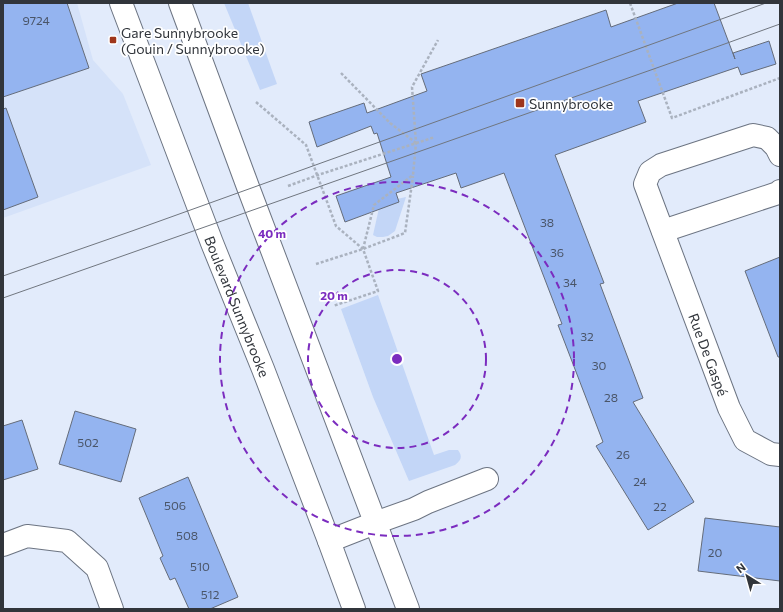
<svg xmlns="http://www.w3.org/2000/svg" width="783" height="612" font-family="Commissioner,sans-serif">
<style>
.built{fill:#d5e2f9}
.green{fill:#c3d6f7}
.building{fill:#94b4f0;stroke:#646c7a}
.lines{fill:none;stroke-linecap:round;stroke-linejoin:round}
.minor-casing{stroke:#6c7482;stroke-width:24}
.path{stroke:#aab2bf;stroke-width:2.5;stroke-dasharray:3 2;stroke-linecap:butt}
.minor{stroke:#fff;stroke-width:22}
.tram{stroke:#70767f;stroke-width:1}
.ring{fill:none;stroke:#7b2cbf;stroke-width:2;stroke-dasharray:7 5}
.poi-dot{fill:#9e351b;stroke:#fff;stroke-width:1.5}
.labels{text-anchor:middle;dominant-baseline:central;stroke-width:3.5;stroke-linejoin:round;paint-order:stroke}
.number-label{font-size:12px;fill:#4a5568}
.poi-label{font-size:14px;fill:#31353b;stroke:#fff;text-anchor:start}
.street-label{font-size:14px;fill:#31353b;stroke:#fff}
.centre{fill:#7b2cbf;stroke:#fff;stroke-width:2}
.ring-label{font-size:12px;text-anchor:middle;font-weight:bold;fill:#7b2cbf;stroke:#fff;stroke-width:3.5;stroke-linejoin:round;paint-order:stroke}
</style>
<rect width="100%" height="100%" fill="#e2ebfb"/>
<path class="built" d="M 3,3 L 77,3 L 93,60 L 123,94 L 151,165 L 3,218 Z"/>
<g class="green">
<path d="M 224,3 L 248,3 L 277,84 L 260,90 Z"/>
<path d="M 406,197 L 395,231 L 388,236 L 383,237 L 377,237 L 373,235 L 379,208 L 388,201 Z"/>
<path d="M 378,295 L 434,455 L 449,450 L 458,450 C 463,457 461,460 455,465 L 409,481 L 373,397 L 341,309 Z"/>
</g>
<g class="building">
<path d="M 3,3 L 67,3 L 89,68 L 3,97 Z"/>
<path d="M 678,3 L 714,3 L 735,59 L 733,53 L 769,41 L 776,64 L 741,75 L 738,67 L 638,101 L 646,122 L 555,155 L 604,283 L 600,284 L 643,398 L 633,402 L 694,502 L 648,530 L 596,446 L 603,442 L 558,325 L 562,324 L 504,173 L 461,188 L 456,173 L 396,193 L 399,202 L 345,222 L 336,196 L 391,177 L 377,133 L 374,134 L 371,126 L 317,147 L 309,122 L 364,103 L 367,113 L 427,91 L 421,74 L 606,10 L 611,27 Z"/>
<path d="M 6,108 L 38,197 L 3,210 L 3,109 Z"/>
<path d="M 780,257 L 780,357 L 778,357 L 745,271 Z"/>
<path d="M 75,411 L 136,429 L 121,482 L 59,464 Z"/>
<path d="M 22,420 L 38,469 L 3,480 L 3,426 Z"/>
<path d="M 188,477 L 238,597 L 210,609 L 189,609 L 175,578 L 170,580 L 160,558 L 163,556 L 139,498 Z"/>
<path d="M 705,518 L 780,527 L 780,581 L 698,571 Z"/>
</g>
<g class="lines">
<g class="minor-casing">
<g id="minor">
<path id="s1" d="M 121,3 L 212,243 L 263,369 L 329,541 L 354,609"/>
<path d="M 180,3 L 248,187 L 408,609"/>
<path id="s2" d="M 780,155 L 776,147 L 767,138 L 753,135 L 661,165 L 650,172 L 645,184 L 729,408 L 745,440 L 771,454 L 780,455"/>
<path d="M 663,231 L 778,193 L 780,191"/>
<path d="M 329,541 L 375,523 L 414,509 L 428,502 L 487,479"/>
<path d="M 3,545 L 27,536 L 67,541 L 97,568 L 112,609"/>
</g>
</g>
<g class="path">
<path d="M 630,3 L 672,118 L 780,78"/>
<path d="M 341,73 L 390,123 L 416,143"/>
<path d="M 256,102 L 306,145 L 336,226 L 363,249 L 378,291 L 333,306"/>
<path d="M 288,186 L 318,175 L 435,137"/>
<path d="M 363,249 L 374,205 L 413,175 L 416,143 L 412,87 L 438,40"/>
<path d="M 316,264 L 363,249 L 405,233 L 413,176"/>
</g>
<use href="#minor" class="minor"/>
<g class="tram">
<path d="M 3,276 L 132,231 L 766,3"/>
<path d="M 3,298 L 719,46 L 780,24"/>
</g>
</g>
<g class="ring">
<circle cx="397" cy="359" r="89"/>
<circle cx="397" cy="359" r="177"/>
</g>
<g class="poi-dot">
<rect x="109" y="36" width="8" height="8" rx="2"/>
<rect x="515" y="98" width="10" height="10" rx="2"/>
</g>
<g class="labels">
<g class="number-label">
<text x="36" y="20">9724</text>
<text x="547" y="222">38</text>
<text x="557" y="252">36</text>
<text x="570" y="282">34</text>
<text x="587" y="336">32</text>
<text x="599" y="365">30</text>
<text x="611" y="397">28</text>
<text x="88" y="442">502</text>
<text x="623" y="454">26</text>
<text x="640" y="481">24</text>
<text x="175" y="505">506</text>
<text x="660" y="506">22</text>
<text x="187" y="535">508</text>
<text x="715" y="552">20</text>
<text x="200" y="566">510</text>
<text x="210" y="594">512</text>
</g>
<g class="poi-label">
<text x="121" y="32">Gare Sunnybrooke<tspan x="121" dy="16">(Gouin / Sunnybrooke)</tspan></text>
<text x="529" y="103">Sunnybrooke</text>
</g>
<g class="street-label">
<text stroke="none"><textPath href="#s1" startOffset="325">Boulevard Sunnybrooke</textPath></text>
<text stroke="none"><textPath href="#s2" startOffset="341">Rue De Gaspé</textPath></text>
</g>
</g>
<circle cx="397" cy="359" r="6" class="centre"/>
<g class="ring-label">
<text x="272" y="238">40 m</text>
<text x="334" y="300">20 m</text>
</g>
<rect width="783" height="612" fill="none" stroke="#31353b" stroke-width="8"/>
<g transform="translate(747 576) rotate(323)" stroke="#ffffff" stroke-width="3" paint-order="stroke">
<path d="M0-3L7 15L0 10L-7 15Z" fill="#31353b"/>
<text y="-6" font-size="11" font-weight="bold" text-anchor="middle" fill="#31353b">N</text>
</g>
</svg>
